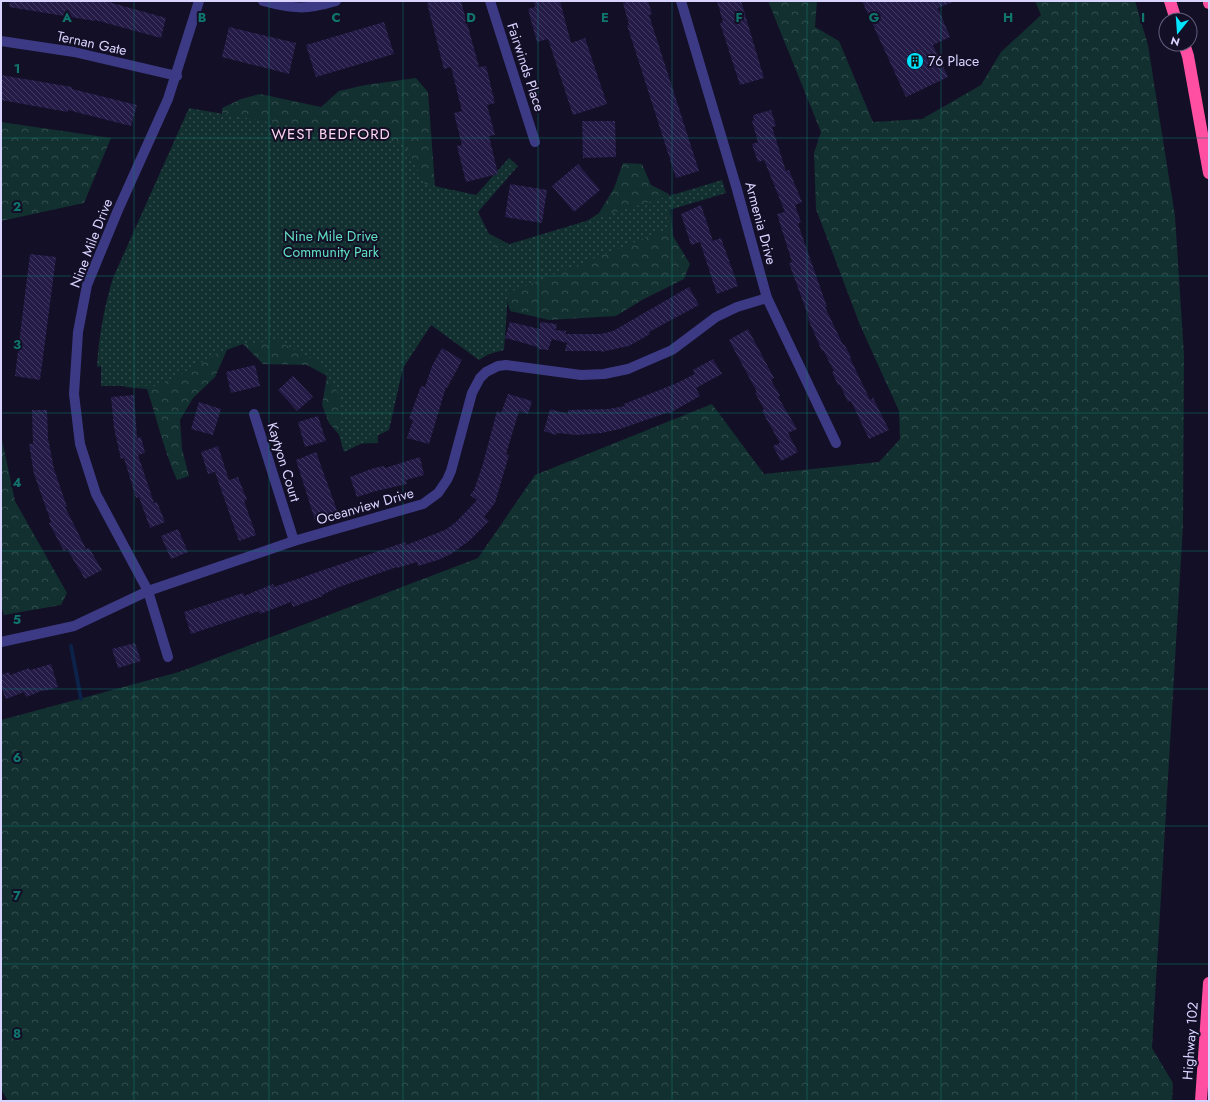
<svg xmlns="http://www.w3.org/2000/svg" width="1210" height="1102" font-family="Jost,sans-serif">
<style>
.forest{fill:url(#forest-crowns)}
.park{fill:url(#park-dots)}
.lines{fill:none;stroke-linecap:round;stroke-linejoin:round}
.stream{stroke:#0c2248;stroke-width:4}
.building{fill:url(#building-back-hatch)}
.minor{stroke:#3d3a85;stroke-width:10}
.highway{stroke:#ff4fa3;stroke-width:12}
.grid{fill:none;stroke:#0f766e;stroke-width:1;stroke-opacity:0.55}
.labels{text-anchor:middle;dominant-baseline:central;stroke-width:4;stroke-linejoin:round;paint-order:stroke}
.street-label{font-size:14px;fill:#d9d4ff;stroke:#130f26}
.poi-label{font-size:14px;fill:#d9d4ff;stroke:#130f26;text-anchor:start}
.park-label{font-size:14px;fill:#5fe0c0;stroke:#130f26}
.neighbourhood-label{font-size:15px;letter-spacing:1px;fill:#ffd6f0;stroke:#130f26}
.grid-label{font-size:13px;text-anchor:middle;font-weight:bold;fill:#0f766e;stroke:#130f26;stroke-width:4;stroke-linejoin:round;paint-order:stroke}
</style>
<defs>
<pattern id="forest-crowns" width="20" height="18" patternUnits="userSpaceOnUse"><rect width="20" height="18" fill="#12302f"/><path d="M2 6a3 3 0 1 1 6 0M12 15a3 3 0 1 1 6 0" fill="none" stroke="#344d4e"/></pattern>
<pattern id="park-dots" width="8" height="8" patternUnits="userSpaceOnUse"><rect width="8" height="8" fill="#12302f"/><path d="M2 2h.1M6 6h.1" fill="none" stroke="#344d4e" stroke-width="1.8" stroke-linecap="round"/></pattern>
<pattern id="building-back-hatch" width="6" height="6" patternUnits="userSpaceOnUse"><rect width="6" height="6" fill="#241b47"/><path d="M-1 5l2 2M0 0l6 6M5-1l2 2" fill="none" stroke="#433b63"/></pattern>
</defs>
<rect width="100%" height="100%" fill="#130f26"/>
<g class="forest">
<path d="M 768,1 L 817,1 L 815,27 L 839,41 L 873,122 L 922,119 L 981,85 L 1001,52 L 1041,15 L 1035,1 L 1135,1 L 1148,45 L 1175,216 L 1184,355 L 1183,525 L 1152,1048 L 1173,1083 L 1172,1101 L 8,1101 L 1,1089 L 1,720 L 179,672 L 478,558 L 535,475 L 712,404 L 764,474 L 879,462 L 900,439 L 899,411 L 860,325 L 816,209 L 814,153 L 821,132 Z"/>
<path d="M 416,78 L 428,92 L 435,186 L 442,203 L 223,132 L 222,108 L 241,99 L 260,94 L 321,107 L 339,91 L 365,85 Z"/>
<path d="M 1,122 L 111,138 L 84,203 L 1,221 Z"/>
<path d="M 623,163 L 642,164 L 651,185 L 669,194 L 673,236 L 690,264 L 684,279 L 642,300 L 616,316 L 549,320 L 510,311 L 488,233 L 517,248 L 555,242 L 599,213 L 614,188 Z"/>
<path d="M 218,262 L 377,421 L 378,443 L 347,444 L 329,423 L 322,405 L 327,376 L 307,365 L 263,364 L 243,344 L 227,350 L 215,377 L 193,398 L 180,420 L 182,449 L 189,476 L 177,480 C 164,451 157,419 147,389 L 124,387 Z"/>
<path d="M 1,435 L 15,501 L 67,593 L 61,605 L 4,615 L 1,606 Z"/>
</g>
<path class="park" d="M 189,108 L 297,127 L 404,143 L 425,184 L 476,195 L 509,158 L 518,166 L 478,212 L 496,248 L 722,180 L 726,193 L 669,210 L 667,229 L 508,293 L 504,350 L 489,354 L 479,360 L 431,325 L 403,368 L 389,430 L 344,452 L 339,435 L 341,397 L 318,362 L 278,341 L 234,344 L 160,386 L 101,386 L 101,366 L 97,367 C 99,336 104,307 113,278 Z"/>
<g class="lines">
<path class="stream" d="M 71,646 L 81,699"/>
</g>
<g class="building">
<path d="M 10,1 L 105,1 L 166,18 L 161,38 L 95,20 L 95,21 L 9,7 Z"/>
<path d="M 434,1 L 461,1 L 479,67 L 486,66 L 495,103 L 487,105 L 495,135 L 489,136 L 498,174 L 466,182 L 457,146 L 462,145 L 454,113 L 462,111 L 451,67 L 444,69 L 427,3 Z"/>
<path d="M 534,1 L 560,1 L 571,43 L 585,38 L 607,104 L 573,115 L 548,39 L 537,42 L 528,9 L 535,7 Z"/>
<path d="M 630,1 L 648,1 L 652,14 L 649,15 L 699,171 L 676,178 L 627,25 L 629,25 L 623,3 Z"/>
<path d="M 717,1 L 741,1 L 764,78 L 740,85 L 720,23 L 723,22 Z"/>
<path d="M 862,1 L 955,1 L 938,8 L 950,37 L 933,45 L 948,77 L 906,97 Z"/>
<path d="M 384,22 L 394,54 L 316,77 L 306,45 Z"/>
<path d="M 229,27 L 296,43 L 289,74 L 222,57 Z"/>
<path d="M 1,75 L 72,87 L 72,89 L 137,105 L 131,126 L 68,110 L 68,112 L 1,100 Z"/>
<path d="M 771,110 L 776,126 L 772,127 L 786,171 L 789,170 L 802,202 L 795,205 L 801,222 L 798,224 L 827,307 L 825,307 L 843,345 L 844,344 L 851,357 L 850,358 L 870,400 L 873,398 L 889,430 L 869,439 L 851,401 L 848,402 L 840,385 L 838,385 L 832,372 L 834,371 L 823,350 L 822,351 L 808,319 L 809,318 L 789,263 L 792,262 L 777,214 L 785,212 L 764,160 L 758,162 L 752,144 L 758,142 L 752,121 L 754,120 L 753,115 Z"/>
<path d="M 582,121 L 615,121 L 616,157 L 583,158 Z"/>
<path d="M 578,164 L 600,190 L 574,212 L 552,186 Z"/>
<path d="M 510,184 L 547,190 L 542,223 L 505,217 Z"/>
<path d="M 701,205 L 713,241 L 721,238 L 738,286 L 717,294 L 700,242 L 691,245 L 681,214 Z"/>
<path d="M 30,254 L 56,257 L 40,380 L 15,376 Z"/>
<path d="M 689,287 L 699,305 L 649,332 L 650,334 L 629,346 L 601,352 L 601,351 L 565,351 L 567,343 L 552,339 L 548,350 L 538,349 L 538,347 L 505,338 L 510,322 L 540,329 L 540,322 L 557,324 L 556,330 L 566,331 L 566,334 L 601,334 L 613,331 Z"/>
<path d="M 748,329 L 774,378 L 771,380 L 780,396 L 778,397 L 797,429 L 788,433 L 798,452 L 781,461 L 773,446 L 780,443 L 762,411 L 764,409 L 755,393 L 757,392 L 729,340 Z"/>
<path d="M 442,348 L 462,360 L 447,388 L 446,387 L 429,444 L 407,438 L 413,420 L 409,419 L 421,386 L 425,387 L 432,366 Z"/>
<path d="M 713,359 L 722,374 L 696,388 L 700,396 L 670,413 L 669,412 L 620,429 L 601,433 L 577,435 L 557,433 L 556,435 L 544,431 L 550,409 L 568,414 L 568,410 L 608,409 L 625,406 L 624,404 L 677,383 L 695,374 L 693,370 Z"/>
<path d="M 255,365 L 260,386 L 231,393 L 226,372 Z"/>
<path d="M 293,376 L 313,397 L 297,411 L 278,390 Z"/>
<path d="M 508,394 L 532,401 L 528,414 L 519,411 L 506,454 L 509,455 L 495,503 L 484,517 L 489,521 L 469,541 L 451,554 L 438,560 L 418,566 L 417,562 L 397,568 L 397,567 L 339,587 L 322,595 L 323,596 L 293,607 L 291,602 L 260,614 L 259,611 L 191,634 L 184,612 L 243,593 L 244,596 L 273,584 L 274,587 L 405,542 L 406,545 L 445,530 L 455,523 L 477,500 L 470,495 L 474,490 L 482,467 L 497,411 L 501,413 Z"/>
<path d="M 134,395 L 137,438 L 141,437 L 145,453 L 138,455 L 154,503 L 157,502 L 165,522 L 150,528 L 139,497 L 136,498 L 124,458 L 121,459 L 114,428 L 111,397 Z"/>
<path d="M 199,402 L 221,409 L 213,435 L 191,429 Z"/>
<path d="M 32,410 L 47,410 L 48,438 L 54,469 L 67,507 L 65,507 L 86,549 L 89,548 L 102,570 L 85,579 L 67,549 L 64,551 L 49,523 L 51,522 L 34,474 L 29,444 L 33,444 Z"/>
<path d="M 318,416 L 326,441 L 305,447 L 298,422 Z"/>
<path d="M 218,446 L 229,480 L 238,477 L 247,500 L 244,501 L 256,535 L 239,541 L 215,472 L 208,474 L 201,452 Z"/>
<path d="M 316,452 L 338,513 L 315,520 L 296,460 Z"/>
<path d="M 420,457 L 424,475 L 406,480 L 407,484 L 376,491 L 357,497 L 350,477 L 374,468 L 384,466 L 385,468 Z"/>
<path d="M 178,529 L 188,552 L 171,559 L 161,536 Z"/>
<path d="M 135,643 L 141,661 L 118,668 L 112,649 Z"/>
<path d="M 51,664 L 58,687 L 44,691 L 44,690 L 26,697 L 24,692 L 6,699 L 1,687 L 1,675 L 9,672 L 10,675 L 29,668 L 30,670 Z"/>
</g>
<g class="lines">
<g class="minor">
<path d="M 263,1 C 293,9 306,10 336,1"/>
<path d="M 490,1 L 535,142"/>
<path d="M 681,1 L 736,186 L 767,298 L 836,443"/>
<path d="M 1,41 L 74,52 L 177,76"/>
<path d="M 254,414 L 294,541"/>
<path d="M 1,642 L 74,626 L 148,591 L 294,541 L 423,504 L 438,493 L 447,480 L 451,471 L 472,393 L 480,378 L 486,372 L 498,366 L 506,365 L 581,375 L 604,374 L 628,369 L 672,350 L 716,317 L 737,307 L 767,298"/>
<path d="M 168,657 L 148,591 L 96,494 L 80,444 L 74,394 L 78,332 L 87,285 L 118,210 L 168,99 L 199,1"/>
</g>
<g class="highway">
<path d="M 1170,1 L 1176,20"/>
<path d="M 1209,1 L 1209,3"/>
<path d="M 1184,44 L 1188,56 L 1209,173"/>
<path d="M 1201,1101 L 1209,983"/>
</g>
</g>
<path class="grid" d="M 134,1 L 134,1101M 269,1 L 269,1101M 403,1 L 403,1101M 538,1 L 538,1101M 672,1 L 672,1101M 807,1 L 807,1101M 941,1 L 941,1101M 1076,1 L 1076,1101M 1,138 L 1209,138M 1,276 L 1209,276M 1,413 L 1209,413M 1,551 L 1209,551M 1,689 L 1209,689M 1,826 L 1209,826M 1,964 L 1209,964"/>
<defs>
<g id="building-disc" transform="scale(0.9)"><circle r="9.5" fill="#00e5ff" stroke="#130f26"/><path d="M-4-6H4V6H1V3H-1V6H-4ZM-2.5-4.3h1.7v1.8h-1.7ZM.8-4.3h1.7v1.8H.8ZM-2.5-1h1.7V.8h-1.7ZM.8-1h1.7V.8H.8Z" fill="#111"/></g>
</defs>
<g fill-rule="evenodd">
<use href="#building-disc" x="915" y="61"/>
</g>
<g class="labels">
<g class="street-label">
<text transform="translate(92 43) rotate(12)">Ternan Gate</text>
<text transform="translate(526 67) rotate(72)">Fairwinds Place</text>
<text transform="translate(761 223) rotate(75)">Armenia Drive</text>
<text transform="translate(91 243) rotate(-69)">Nine Mile Drive</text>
<text transform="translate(284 462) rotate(73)">Kaytyon Court</text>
<text transform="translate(365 506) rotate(-16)">Oceanview Drive</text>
<text transform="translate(1190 1041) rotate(-86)">Highway 102</text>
</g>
<g class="poi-label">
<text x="928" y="61">76 Place</text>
</g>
<g class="park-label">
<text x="331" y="236">Nine Mile Drive<tspan x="331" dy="16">Community Park</tspan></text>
</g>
<g class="neighbourhood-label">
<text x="331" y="134">WEST BEDFORD</text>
</g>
</g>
<g class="grid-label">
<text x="67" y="22">A</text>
<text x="202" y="22">B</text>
<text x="336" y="22">C</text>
<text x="471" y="22">D</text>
<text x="605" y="22">E</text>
<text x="739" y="22">F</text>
<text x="874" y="22">G</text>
<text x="1008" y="22">H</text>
<text x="1143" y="22">I</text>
<text x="17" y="73">1</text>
<text x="17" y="211">2</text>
<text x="17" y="349">3</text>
<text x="17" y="487">4</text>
<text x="17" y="624">5</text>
<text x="17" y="762">6</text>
<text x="17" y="900">7</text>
<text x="17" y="1038">8</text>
</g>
<rect width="1210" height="1102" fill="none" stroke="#d9d4ff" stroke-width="4"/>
<g transform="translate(1178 32) rotate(197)"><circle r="19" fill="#130f26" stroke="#625e7d"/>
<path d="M0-3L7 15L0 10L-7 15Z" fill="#00e5ff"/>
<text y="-6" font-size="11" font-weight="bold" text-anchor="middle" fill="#d9d4ff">N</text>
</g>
</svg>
